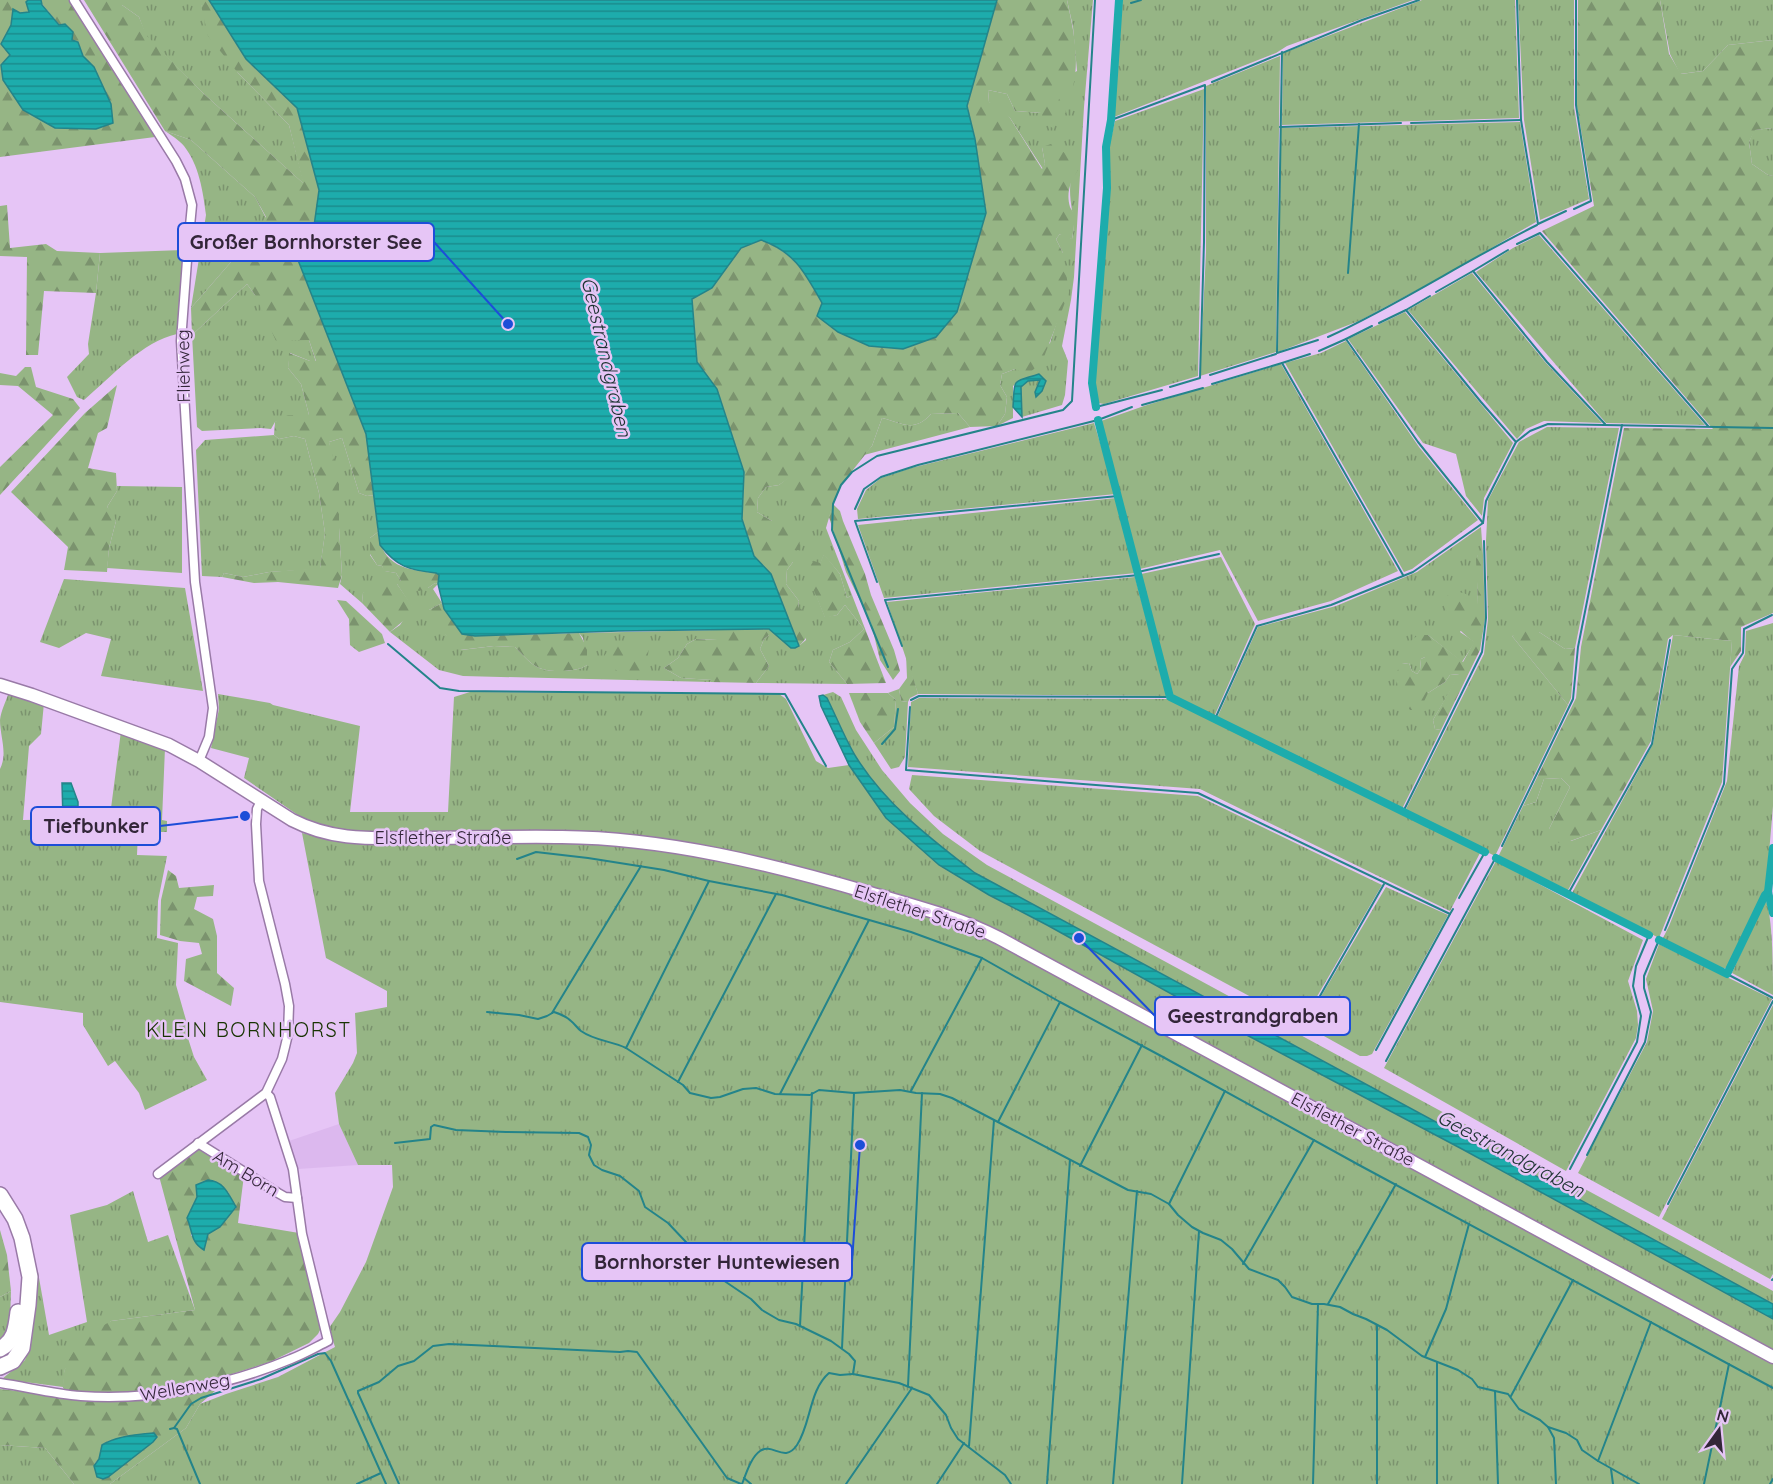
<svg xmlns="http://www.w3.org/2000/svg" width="1773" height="1484" font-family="Quicksand,sans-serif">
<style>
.built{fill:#dcb8ee}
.grass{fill:url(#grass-tufts)}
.forest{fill:url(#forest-firs);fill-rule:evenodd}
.water{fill:url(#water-rules);stroke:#24848a;stroke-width:1.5}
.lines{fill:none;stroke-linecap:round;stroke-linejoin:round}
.stream{stroke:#24848a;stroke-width:2}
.canal{stroke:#1dacac;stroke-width:8}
.minor-casing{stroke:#997aa7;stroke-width:11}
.secondary-casing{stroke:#997aa7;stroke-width:15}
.motorway-casing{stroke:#997aa7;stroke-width:18}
.minor{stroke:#fff;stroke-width:8}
.secondary{stroke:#fff;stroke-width:12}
.motorway{stroke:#fff;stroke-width:15}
.labels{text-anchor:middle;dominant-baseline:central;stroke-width:5;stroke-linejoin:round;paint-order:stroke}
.street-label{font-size:18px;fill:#332639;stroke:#e6c5f6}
.water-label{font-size:20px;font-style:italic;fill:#1c3231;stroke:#e6c5f6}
.neighbourhood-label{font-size:20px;letter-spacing:1.5px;fill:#183302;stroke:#e6c5f6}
.leader{fill:none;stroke:#1d4ed8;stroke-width:2}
.callout-dot{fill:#1d4ed8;stroke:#e6c5f6;stroke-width:2}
.callout{fill:#e6c5f6;stroke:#1d4ed8;stroke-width:2}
.callout-label{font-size:20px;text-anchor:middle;font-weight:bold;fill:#332639}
</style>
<defs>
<pattern id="grass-tufts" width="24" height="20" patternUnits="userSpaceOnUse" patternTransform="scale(1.5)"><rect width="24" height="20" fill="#96b585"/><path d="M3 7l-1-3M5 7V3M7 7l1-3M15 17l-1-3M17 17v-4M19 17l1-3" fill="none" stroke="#7b936e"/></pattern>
<pattern id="forest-firs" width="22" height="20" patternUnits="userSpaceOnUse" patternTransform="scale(1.5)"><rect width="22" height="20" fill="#96b585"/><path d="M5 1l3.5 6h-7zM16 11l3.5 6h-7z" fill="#7b936e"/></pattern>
<pattern id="water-rules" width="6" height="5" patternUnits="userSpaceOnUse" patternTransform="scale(1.5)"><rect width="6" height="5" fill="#1dacac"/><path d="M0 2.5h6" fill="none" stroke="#1a8c8d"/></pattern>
</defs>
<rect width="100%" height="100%" fill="#e6c5f6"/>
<path class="built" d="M 339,1124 L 358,1165 L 298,1169 L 289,1141 Z"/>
<g class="grass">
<path d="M 122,0 L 201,0 L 201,5 L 238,73 L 289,125 L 304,184 L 204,94 L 146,36 L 139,17 L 122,5 Z"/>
<path d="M 1067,0 L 1093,0 L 1084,107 L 1074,277 L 1071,300 L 1062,346 L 1068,361 L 1065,395 L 1062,405 L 1022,417 L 1021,387 L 1028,381 L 1040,380 L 1035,392 L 1042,391 L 1039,374 L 1020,380 L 1013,386 L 1013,418 L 997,426 L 1005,414 L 1007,397 L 1000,385 L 1002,374 L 1015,369 L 1050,343 L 1058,318 L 1063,253 L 1056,239 L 1060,234 L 1072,239 C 1077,217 1067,202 1071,179 L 1042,147 L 1045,164 L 1043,169 L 1010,118 L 989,102 L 988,90 L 1007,94 L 1015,111 L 1041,113 L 1052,85 L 1077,71 L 1073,27 Z"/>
<path d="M 1122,0 L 1413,0 L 1287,46 L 1276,53 L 1114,117 Z"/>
<path d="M 1422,0 L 1515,0 L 1519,118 L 1282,125 L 1283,53 Z"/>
<path d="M 1518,0 L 1574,0 L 1574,107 L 1589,199 L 1540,220 L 1524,120 Z"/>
<path d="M 1660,0 L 1773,0 L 1773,40 L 1728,45 L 1703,71 L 1680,74 L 1670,54 Z"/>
<path d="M 1280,56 L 1276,352 L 1200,376 L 1206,252 L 1206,86 Z"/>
<path d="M 1204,89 L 1198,376 L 1104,404 L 1098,403 L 1095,382 L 1109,188 L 1109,147 L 1115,121 Z"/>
<path d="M 1520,122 L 1536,222 L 1447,274 L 1359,321 L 1278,352 L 1281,128 Z"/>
<path d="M 1773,128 L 1773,176 L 1768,175 L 1752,164 L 1749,142 L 1754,130 Z"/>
<path d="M 165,131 L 191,140 L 255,197 L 266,218 L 251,239 L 191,308 L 206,215 C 203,191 199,165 184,146 C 179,140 171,135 165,131 Z"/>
<path d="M 1539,235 L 1705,425 L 1606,423 L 1476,272 L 1513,248 Z"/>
<path d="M 183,250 L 177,334 C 143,341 111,377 84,400 L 77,397 L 67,377 L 89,354 L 88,344 L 96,293 L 100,253 Z"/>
<path d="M 1472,273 L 1545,362 L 1602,423 L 1544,421 L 1526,429 L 1517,439 L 1408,310 Z"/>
<path d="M 247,284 L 255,295 L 309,340 L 316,362 L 310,361 L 290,353 L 288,368 L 301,384 L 309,415 L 275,422 L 271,429 L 261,428 L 202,431 L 197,427 L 192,335 Z"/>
<path d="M 1405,312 L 1513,443 L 1484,498 L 1482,516 L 1466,496 L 1456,454 L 1423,443 L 1348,339 Z"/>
<path d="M 1346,341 L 1419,447 L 1478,520 L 1412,569 L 1404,572 L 1285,363 L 1321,353 Z"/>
<path d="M 1281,364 L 1398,571 L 1331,601 L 1258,621 L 1220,550 L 1140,569 L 1101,421 L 1144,406 Z"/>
<path d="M 958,413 L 970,427 L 864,455 L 872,446 L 882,418 C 902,423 914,433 931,414 Z"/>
<path d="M 1094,423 L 1116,494 L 858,519 L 857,509 L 866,490 L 881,478 L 911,468 Z"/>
<path d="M 1547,427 L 1619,428 L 1575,648 L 1565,649 L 1539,632 L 1512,636 L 1568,705 L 1495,856 L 1405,811 L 1484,654 L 1488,619 L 1486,541 L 1488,500 L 1519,442 Z"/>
<path d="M 274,435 L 279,439 L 294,436 L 305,439 L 319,493 L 325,533 L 320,569 L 269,572 L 243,577 L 224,573 L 222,577 L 202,576 L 196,450 L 205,440 Z"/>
<path d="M 342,438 L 359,493 L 367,496 L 374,495 L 378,532 L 370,538 L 370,555 L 377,565 L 382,566 L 385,571 L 396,573 L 401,581 L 410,581 L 428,588 L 435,583 L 438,584 L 433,589 L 442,603 L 429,610 L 446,635 L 461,650 L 494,646 L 515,647 C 533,666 538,672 564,671 C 572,670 580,670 587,665 L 583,638 L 579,633 L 717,630 L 717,640 L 696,639 L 687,644 L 678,658 L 664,668 L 681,678 L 713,680 L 710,682 L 463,676 L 439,670 L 390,632 L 400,625 L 412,607 L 397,584 L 363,593 L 362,603 L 340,584 L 342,575 L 339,528 L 329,442 Z"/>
<path d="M 789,477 L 833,504 L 826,528 L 852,595 L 847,598 L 840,574 L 824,555 L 820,564 L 815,592 L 825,617 L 837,615 L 845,605 L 864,629 L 850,642 L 833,650 L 829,662 L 847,684 L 756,683 L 769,666 L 760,649 L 764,639 L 769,635 L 769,629 L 791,647 L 799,646 L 806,640 L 798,607 L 799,601 L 786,584 L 787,570 L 793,562 L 793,550 L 772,521 L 757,512 L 758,498 L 766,487 L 779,485 Z"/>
<path d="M 117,486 L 182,487 L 182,573 L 107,568 L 109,548 L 116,521 L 107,507 L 117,491 Z"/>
<path d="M 1116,498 L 1136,573 L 884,598 L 858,525 Z"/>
<path d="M 1481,527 L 1483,555 L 1478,555 L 1477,559 L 1478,605 L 1460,632 L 1475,642 L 1462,662 L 1428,635 L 1425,657 L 1421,659 L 1420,670 L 1417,674 L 1412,671 L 1409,663 L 1402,664 L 1428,693 L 1445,682 L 1450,675 L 1460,674 L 1433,720 L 1435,729 L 1441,730 L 1402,809 L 1217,718 L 1258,627 L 1336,606 L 1417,572 Z"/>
<path d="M 1221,557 L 1255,624 L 1214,717 L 1173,696 L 1141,574 Z"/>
<path d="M 1135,577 L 1167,696 L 918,694 L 887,602 Z"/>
<path d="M 64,579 L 185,588 L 203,691 L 101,676 L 111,639 L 86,633 L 59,648 L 40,642 Z"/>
<path d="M 1773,623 L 1773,806 L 1766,889 L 1728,967 L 1722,969 L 1662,940 L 1669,926 L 1727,781 L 1739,666 L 1745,654 L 1746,631 Z"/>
<path d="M 1673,635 L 1732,641 L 1722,782 L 1659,938 L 1572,893 L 1653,744 Z"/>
<path d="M 899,689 L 901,701 L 908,702 L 905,757 L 899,767 L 891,769 L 874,743 L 894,727 L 896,700 L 888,693 Z"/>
<path d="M 9,692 L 44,703 L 41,734 L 29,746 L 23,820 L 78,819 L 110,816 L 121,731 L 165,748 L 162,820 L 167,821 L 167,832 L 138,832 L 137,855 L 167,856 L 158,901 L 157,938 L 178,943 L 176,985 L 188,1027 L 186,1032 L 194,1057 L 207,1080 L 145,1110 L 139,1093 L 115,1061 L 108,1066 L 83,1025 L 83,1013 L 0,1002 L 0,769 C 8,753 0,737 0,720 C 1,711 6,701 9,692 Z"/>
<path d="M 470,692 L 779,694 L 786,699 L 816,761 L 828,768 L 849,765 L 886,818 L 989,895 L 1047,925 L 1222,1022 L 1462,1149 L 1773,1319 L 1773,1350 L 1001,933 L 959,913 L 780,862 L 655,839 L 581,832 L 365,832 L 331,829 L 308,822 L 244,778 L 249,758 L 211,748 L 219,709 L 218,694 L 270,703 L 273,705 L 360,726 L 350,812 L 448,812 L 454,697 Z"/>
<path d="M 833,692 L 841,697 L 856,730 L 882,770 L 910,803 L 943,834 L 987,865 L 1773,1291 L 1773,1304 L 975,873 C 931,839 886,805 856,757 C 845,739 837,718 827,699 L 823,695 Z"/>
<path d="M 919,698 L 1168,699 L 1480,853 L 1450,911 L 1200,789 L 908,767 L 911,702 Z"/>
<path d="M 912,775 L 1198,796 L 1382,885 L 1301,1024 L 980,851 L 934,816 L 909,789 Z"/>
<path d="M 1561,778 L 1570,787 L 1549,829 L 1571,841 L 1601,830 L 1567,892 L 1498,857 L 1523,806 L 1536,802 L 1544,779 Z"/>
<path d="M 302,833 L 330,840 L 363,843 L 560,841 L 633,846 L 702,857 L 817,882 L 972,929 L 1773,1363 L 1773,1484 L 110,1484 L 186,1428 L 200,1404 L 226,1394 L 278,1377 L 335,1347 L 329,1328 L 340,1312 L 366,1262 L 393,1187 L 392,1165 L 358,1165 L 339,1124 L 335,1093 L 353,1063 L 357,1053 L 355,1013 L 387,1007 L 387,991 L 326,958 Z"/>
<path d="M 1496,861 L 1643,940 L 1628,981 L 1637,1011 L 1638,1025 L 1636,1038 L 1566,1171 L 1384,1068 Z"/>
<path d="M 1386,887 L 1448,915 L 1372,1054 L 1367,1056 L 1360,1056 L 1304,1025 Z"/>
<path d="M 1765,899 C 1773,912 1773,975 1773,995 L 1732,973 Z"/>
<path d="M 1659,944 L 1772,999 L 1659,1217 L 1578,1173 L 1647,1042 L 1653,1011 L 1646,979 Z"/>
<path d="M 1773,1005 L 1773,1274 L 1770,1279 L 1662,1219 Z"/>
<path d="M 133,1191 L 148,1242 L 168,1235 L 195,1310 L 111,1321 L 65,1369 L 63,1387 L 2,1379 L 25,1360 L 32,1338 L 38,1272 L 49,1335 L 87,1322 L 70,1215 L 107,1205 Z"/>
<path d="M 11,1291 L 10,1321 L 5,1336 L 0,1339 L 0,1297 Z"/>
<path d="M 0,1445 L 45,1448 L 74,1484 L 0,1484 Z"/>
</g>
<g class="forest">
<path d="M 0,0 L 28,0 L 26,2 L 30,12 L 20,13 L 13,10 L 11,25 L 1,44 L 94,67 L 83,56 L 78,42 L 72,40 L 42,4 L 41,0 L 72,0 L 155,137 L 0,157 Z"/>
<path d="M 84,0 L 122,0 L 122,5 L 139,17 L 147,36 L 204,94 L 303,183 L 289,125 L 238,73 L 208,36 L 201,5 L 201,0 L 209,0 L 246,59 L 297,108 L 319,190 L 314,226 L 299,260 L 366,434 L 374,495 L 367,496 L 359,493 L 342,438 L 329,442 L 339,480 L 339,528 L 342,575 L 338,588 L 278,582 L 254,583 L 222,577 L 224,573 L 243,577 L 269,572 L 320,568 L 325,533 L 319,493 L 305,439 L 294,436 L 279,439 L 274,435 L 275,422 L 288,415 L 309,415 L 301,384 L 288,368 L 289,353 L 310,361 L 316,361 L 309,340 L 276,341 L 255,295 L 247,284 L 192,335 L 191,308 L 251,239 L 266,217 L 255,197 L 191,140 L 165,131 Z"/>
<path d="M 997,0 L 1067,0 C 1073,28 1080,58 1073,87 L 1052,85 L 1066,112 L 1053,128 L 1045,124 L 1041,113 L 1015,111 L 1007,94 L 988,90 L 989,102 L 999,105 L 1010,118 L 1042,169 L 1045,164 L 1042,147 L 1051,144 L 1076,160 L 1078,170 C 1070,181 1066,194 1070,207 C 1071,210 1074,212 1074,215 C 1075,220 1073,235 1072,239 L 1065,238 L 1060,234 L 1056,239 L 1063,253 L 1069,292 L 1042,362 L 1027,375 L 1015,369 L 1002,374 L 1000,385 L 1007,397 L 1005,414 L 997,426 L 970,427 L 958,413 L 931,414 C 914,433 902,423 882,418 L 872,446 L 841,485 L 833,504 L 840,511 L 843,521 L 865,574 L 871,595 L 894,650 L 900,671 L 893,680 L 880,660 L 871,623 L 846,572 L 829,517 L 832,505 L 816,509 L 792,496 L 789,478 L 779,485 L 766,487 L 758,498 L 757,512 L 772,521 L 777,512 L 788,509 L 799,530 L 800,550 L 793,550 L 793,562 L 787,570 L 786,584 L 799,601 L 798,607 L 805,612 C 808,628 812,634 799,646 L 771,574 L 754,556 L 742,519 L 744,472 L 717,389 L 697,362 L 692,299 L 712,288 L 741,248 L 761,240 C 795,253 805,273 822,303 L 986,213 L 975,139 L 967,106 Z"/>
<path d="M 1578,0 L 1660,0 L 1669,54 L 1681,74 L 1703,71 L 1728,45 L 1773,40 L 1773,128 L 1755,130 L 1749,142 L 1752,164 L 1768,175 L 1773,176 L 1773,613 L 1741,627 L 1741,651 L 1730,667 L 1732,641 L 1673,635 L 1668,639 L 1651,741 L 1601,830 L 1562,844 L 1550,839 L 1549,829 L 1570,787 L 1561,778 L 1544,779 L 1536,802 L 1523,806 L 1576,698 L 1581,647 L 1624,428 L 1713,429 L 1542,231 L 1594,206 L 1577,106 Z"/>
<path d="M 7,205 L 10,248 L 46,244 L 57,251 L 100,253 L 96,293 L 44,291 L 38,355 L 26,355 L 27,257 L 0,256 L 0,206 Z"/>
<path d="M 25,367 L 31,367 L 36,387 L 73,399 L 80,408 L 0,495 L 0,467 L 53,415 L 18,386 L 0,385 L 0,373 L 16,376 Z"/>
<path d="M 117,385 L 107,428 L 98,433 L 88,468 L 116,473 L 117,491 L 107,507 L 114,515 L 116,521 L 109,548 L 107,572 L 64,570 L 68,547 L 11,492 L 85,413 Z"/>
<path d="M 378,532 C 382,566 406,570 436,573 L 439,575 L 438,584 L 435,583 L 428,588 L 419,591 L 412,588 L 410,582 L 401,581 L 396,573 L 384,571 L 382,566 L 377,565 L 370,554 L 370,538 Z"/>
<path d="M 824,554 L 840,574 L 847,598 L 852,595 L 886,683 L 847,684 L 829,662 L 833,650 L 850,642 L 864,629 L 845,605 L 837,615 L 825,618 L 808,576 L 808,565 L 814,561 L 820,563 Z"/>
<path d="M 1478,555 L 1483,555 L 1485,619 L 1480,650 L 1441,730 L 1435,729 L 1433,720 L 1459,674 L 1450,675 L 1445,682 L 1428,693 L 1420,710 L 1410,710 L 1400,695 L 1395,674 L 1402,664 L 1409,663 L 1412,671 L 1417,674 L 1420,670 L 1421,659 L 1425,657 L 1425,653 L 1416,653 L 1413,650 L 1411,641 L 1418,635 L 1428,635 L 1463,662 L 1474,642 C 1458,630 1452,622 1443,604 L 1448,595 C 1465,589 1466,594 1478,604 L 1476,559 Z"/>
<path d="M 389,580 L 397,584 L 413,607 L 408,617 L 390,632 L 362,603 L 363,593 L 372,586 Z"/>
<path d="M 337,600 L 346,601 L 382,634 L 385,643 L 359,652 L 350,645 L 349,619 Z"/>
<path d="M 442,603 L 444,609 L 462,634 L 475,636 L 579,633 L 587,648 L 587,665 C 580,670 572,670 564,671 C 538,672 533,666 515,647 L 494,646 L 460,650 L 447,641 L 446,635 L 439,633 L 427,616 L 429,610 Z"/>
<path d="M 769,629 L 769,635 L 764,639 L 760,649 L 769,666 L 756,683 L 710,682 L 712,680 L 681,678 L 664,668 L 678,658 L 687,644 L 696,639 L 717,640 L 717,630 Z"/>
<path d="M 1528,629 L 1539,632 L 1565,649 L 1575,648 L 1571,698 L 1568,705 L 1512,636 Z"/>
<path d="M 638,641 L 649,648 L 647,661 L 639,676 L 627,676 L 603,663 L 605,655 L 616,642 Z"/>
<path d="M 906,654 L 918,694 L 910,698 L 908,702 L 901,701 L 899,689 L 907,678 Z"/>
<path d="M 849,693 L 888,693 L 896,700 L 894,727 L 874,743 L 860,722 Z"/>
<path d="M 168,870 L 176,876 L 179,888 L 214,885 L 213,896 L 197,897 L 194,909 L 213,919 L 217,936 L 217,973 L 234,988 L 231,1006 L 184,981 L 186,959 L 202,954 L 199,943 L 180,941 L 160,935 L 161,900 Z"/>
<path d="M 198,1147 L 244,1175 L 238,1223 L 299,1233 L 321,1328 L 318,1334 L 309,1343 L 270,1362 L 232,1374 L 154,1393 L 84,1393 L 66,1391 L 63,1388 C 63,1382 63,1375 65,1369 C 71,1348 93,1331 111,1321 L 195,1310 L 159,1176 ZM 228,1192 L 236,1208 C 216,1227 222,1233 191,1236 L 191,1209 L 197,1197 Z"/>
<path d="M 0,1230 L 7,1255 L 11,1291 L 0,1297 Z"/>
<path d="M 215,1388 L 215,1391 L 200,1404 L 186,1428 L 110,1484 L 74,1484 L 45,1448 L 0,1445 L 0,1389 L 88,1399 L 154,1398 ZM 154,1433 L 95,1463 L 99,1459 L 102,1445 L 109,1441 Z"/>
</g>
<g class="water">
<path d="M 28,0 L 41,0 L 42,5 L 59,25 L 65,24 L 73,32 L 72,40 L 78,42 L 83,56 L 94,67 L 111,104 L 113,123 L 96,129 L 55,128 L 23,110 L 3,80 L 1,65 L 10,55 L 1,44 L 11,25 L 13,9 L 20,13 L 29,12 L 26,2 Z"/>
<path d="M 209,0 L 997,0 L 967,106 L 975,139 L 986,213 L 957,312 L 936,337 L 903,349 L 869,346 L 838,332 L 817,316 L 822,303 C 805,273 795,252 761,240 L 741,248 L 712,288 L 692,299 L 697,362 L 717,389 L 744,472 L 742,519 L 754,556 L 771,574 L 799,646 L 795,648 L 791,648 L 769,629 L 618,631 L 475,636 L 462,634 L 444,609 L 438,584 L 439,575 L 436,573 C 409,570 397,567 380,545 L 366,434 L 298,260 L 314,226 L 319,190 L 297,108 L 246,59 Z"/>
<path d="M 1039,374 L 1046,381 L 1042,391 L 1036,397 L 1035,392 L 1040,380 L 1028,381 L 1021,387 L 1022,417 L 1013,407 C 1015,377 1011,383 1039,374 Z"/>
<path d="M 823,695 L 827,698 C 837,718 845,739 856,757 C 886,805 931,839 975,873 L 1773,1304 L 1773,1319 L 1462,1149 L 1222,1022 L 1047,925 L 989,895 L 939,865 L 886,818 L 849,765 L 821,706 L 819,696 Z"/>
<path d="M 62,783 L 71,783 L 78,802 L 78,819 L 63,819 Z"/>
<path d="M 208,1180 C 224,1181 229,1195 236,1207 L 220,1227 L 208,1234 L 204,1250 C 190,1242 193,1231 187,1218 L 197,1197 L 196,1185 Z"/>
<path d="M 154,1433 L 157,1437 L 153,1442 L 108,1477 L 103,1479 L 97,1477 L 94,1466 L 99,1459 L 102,1445 C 116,1436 138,1434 154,1433 Z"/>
</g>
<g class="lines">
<g class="stream">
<path d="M 1517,0 L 1521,120 L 1538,224 L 1566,211"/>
<path d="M 1131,3 L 1141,0"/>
<path d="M 1282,52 L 1277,353 L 1318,340"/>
<path d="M 1212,82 L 1362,20 L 1419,0"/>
<path d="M 1111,120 L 1205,85 L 1204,242 L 1200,378 L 1170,387"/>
<path d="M 1411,123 L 1521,120"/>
<path d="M 1280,127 L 1401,123"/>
<path d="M 1574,209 L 1591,201 L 1576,105 L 1576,0"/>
<path d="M 1517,244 L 1540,233 L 1708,426"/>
<path d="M 1508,250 L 1473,271 L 1547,362 L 1605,424"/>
<path d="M 1348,273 L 1359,124"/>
<path d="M 1436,292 L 1473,271"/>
<path d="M 1430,296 L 1406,310 L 1481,402 L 1516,442"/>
<path d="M 1379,323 L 1406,310"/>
<path d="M 1372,326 L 1346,339 L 1418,442 L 1483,523"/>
<path d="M 1328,337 C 1400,304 1466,260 1537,225"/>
<path d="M 1319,351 L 1346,339"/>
<path d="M 1282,363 L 1310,354"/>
<path d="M 1210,375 L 1276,354"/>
<path d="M 1212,384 L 1282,363 L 1403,575"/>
<path d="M 1142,405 L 1203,388"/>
<path d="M 1096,407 L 1162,390"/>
<path d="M 855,509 L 864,489 L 881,477 L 918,465 L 1098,420 L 1132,407"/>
<path d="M 1138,572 L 1219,554"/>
<path d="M 877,582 L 855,521 L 1118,496"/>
<path d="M 388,644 L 440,688 L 459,691 L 785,694 L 826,766"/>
<path d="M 902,646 L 885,600 L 1139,575"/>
<path d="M 888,667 L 832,530 L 833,504 L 841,485 L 852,472 L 877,456 L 1063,410 L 1072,401 L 1095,0"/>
<path d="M 911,700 L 919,696 L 1170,697"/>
<path d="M 910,707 L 906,770 L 1198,793 L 1450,914 L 1453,909"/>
<path d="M 1215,719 L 1257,626 L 1331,605 L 1413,572 L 1483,523 L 1486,501 L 1516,442 L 1530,431 L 1548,424 L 1773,428"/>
<path d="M 882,744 L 895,729 L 898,709"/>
<path d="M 1403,812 L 1482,652 L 1486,618 L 1484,541"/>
<path d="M 1502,846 L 1573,699 L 1578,647 L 1622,425"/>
<path d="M 517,859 L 536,852 L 588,858 L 664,870 L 709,881 L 782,895 L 911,932 L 982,958 L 1060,1002 L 1163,1057 L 1359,1165 L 1773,1388"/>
<path d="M 1568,894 L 1652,744 L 1670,640"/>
<path d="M 1459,898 L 1485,852"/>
<path d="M 1665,930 L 1724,784 L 1732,669 L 1743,653 L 1744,629 L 1772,615"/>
<path d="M 1727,974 L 1773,998"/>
<path d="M 487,1012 L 519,1015 L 538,1019 L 547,1016 L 554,1012 C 560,1014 566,1016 571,1021 C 575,1024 577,1028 581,1031 C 595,1041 612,1041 626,1048 L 683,1085 L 690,1093 L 711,1098 L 720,1097 L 743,1089 L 756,1088 L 775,1094 L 810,1095 L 819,1090 L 854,1093 L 900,1090 L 916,1093 L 940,1094 L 952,1098 L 1128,1190 L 1151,1194 L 1169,1204 L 1178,1215 L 1192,1227 L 1203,1233 L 1221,1240 L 1232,1249 L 1249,1269 L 1278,1280 L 1285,1287 L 1292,1297 L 1312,1304 L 1324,1304 L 1340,1307 L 1353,1314 L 1366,1319 L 1387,1330 L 1422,1356 L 1458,1370 L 1472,1379 L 1478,1387 L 1508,1394 L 1519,1409 L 1540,1420 L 1548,1427 L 1566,1433 L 1577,1440 L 1582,1450 L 1598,1461 L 1639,1484"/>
<path d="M 552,1013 L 641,866"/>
<path d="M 1308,1017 L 1384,884"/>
<path d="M 626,1048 L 709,881"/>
<path d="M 1376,1050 L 1450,914"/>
<path d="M 1386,1061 L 1496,857"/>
<path d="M 678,1082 L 776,894"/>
<path d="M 911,1091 L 982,958"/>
<path d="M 780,1094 L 869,920"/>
<path d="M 998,1122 L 1060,1002"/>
<path d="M 395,1143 L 430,1139 L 431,1127 L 434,1125 L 456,1130 L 506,1132 L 579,1133 L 588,1137 L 591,1145 L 589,1155 L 594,1165 L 602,1170 L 620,1176 L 639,1191 L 645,1207 L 668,1223 L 720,1278 L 751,1299 L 762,1310 L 779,1320 L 796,1324 L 831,1341 L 849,1354 L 855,1361 L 853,1374 L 899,1383 L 929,1395 L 946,1415 L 951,1428 L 958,1439 L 1005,1475 L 1011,1484"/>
<path d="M 1587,1155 L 1645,1042 L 1651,1012 L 1644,988 L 1644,976 L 1659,940"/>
<path d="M 1080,1166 L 1142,1045"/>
<path d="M 1570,1169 L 1637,1042 L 1641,1016 L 1633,986 L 1636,966 L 1649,935"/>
<path d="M 1169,1204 L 1225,1091"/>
<path d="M 1668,1204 L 1773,1001"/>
<path d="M 1243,1264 L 1314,1140"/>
<path d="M 1772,1280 L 1773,1279"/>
<path d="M 1328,1304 L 1396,1184"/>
<path d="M 800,1326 L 812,1093"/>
<path d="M 842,1348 L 854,1093"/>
<path d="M 1425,1357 L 1446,1309 L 1469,1224"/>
<path d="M 1437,1362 L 1437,1484"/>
<path d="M 908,1386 L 922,1093"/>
<path d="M 1495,1391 L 1498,1484"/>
<path d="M 1511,1396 L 1573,1280"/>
<path d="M 1548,1427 L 1554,1438 L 1556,1484"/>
<path d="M 174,1428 L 177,1429 L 200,1484"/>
<path d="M 170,1429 L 174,1428 L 191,1404 L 201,1398 L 261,1379 L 318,1354 L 325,1353 L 331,1361 L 386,1484"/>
<path d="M 969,1446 L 994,1120"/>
<path d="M 1598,1461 L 1651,1322"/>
<path d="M 1611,1469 L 1613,1484"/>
<path d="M 744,1478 L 751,1484"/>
<path d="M 357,1484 L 381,1473"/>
<path d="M 399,1484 L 358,1393 L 358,1391 L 379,1382 L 398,1366 L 414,1361 L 433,1346 L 449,1344 L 620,1352 L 628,1351 L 637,1352 L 727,1478 L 741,1484"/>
<path d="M 742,1484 C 746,1474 751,1457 760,1451 C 773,1442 784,1464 797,1445 C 811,1424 809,1390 829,1373 L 840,1375 L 853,1374"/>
<path d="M 846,1484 L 912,1388"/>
<path d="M 937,1484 L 964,1443"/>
<path d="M 1047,1484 L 1070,1160"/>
<path d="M 1113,1484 L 1137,1191"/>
<path d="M 1182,1484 L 1199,1231"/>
<path d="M 1313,1484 L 1318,1304"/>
<path d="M 1377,1484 L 1377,1325"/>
<path d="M 1704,1484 L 1729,1364"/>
<path d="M 1770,1484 L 1773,1479"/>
</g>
<g class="canal">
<path d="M 1096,407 L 1092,383 L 1107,188 L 1106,147 L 1111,120 L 1119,0"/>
<path d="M 1098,420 L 1170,697 L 1485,852"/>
<path d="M 1773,848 L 1768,892 L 1773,913"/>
<path d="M 1496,858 L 1649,935"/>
<path d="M 1659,940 L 1727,974 L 1765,895 L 1768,892"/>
</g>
<g class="minor-casing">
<g id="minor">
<path d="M 74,0 L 176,161 L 185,179 L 192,205 L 188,247 L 181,341 L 195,582 L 213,708 L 209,737 L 199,761"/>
<path d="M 198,1143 L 278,1193 L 285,1197 L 297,1198"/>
<path d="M 158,1174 L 266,1093 L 282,1059 L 285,1047 L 288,1034 L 289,1006 L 285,984 L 259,881 L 256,824 L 257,809 L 261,801"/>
<path d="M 0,1383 C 27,1387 54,1394 81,1396 C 152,1401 226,1386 291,1359 C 304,1354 316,1347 328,1341 L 302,1234 L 293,1169 L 270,1097 L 266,1093"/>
</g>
</g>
<g class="secondary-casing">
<path id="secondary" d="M 0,685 L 32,695 L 169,745 L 199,761 L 292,820 C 335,842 375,838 421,838 C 468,838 515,836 562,837 C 666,838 771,864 870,893 C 914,906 958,917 999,938 L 1773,1357"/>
</g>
<g class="motorway-casing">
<g id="motorway">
<path d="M 0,1195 L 15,1219 L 22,1238 L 30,1277 L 28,1305 L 22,1348 L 13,1361 L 0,1367"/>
<path d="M 0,1349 C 15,1341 16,1328 18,1312"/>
</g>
</g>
<use href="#minor" class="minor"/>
<use href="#secondary" class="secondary"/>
<use href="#motorway" class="motorway"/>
</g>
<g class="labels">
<g class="street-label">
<text transform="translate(183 366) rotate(-91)">Fliehweg</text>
<text x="443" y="837">Elsflether Straße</text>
<text transform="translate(920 911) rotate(18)">Elsflether Straße</text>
<text transform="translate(1353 1129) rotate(28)">Elsflether Straße</text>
<text transform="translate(246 1173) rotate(31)">Am Born</text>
<text transform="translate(185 1387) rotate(-10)">Wellenweg</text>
</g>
<g class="water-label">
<text transform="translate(607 357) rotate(77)">Geestrandgraben</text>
<text transform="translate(1511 1153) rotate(28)">Geestrandgraben</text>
</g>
<g class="neighbourhood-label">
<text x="249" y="1029">KLEIN BORNHORST</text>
</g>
</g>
<path class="leader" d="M508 324L434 242M245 816L160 826M1079 938L1155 1016M860 1145L852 1262"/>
<g class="callout-dot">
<circle cx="508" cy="324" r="6"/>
<circle cx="245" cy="816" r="6"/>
<circle cx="1079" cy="938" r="6"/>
<circle cx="860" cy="1145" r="6"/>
</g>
<g class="callout">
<rect x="178" y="223" width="256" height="38" rx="6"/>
<rect x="31" y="807" width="129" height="38" rx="6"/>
<rect x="1155" y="997" width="195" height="38" rx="6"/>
<rect x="582" y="1243" width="270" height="38" rx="6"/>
</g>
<g class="callout-label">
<text x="306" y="249">Großer Bornhorster See</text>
<text x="96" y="833">Tiefbunker</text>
<text x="1253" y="1023">Geestrandgraben</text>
<text x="717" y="1269">Bornhorster Huntewiesen</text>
</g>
<g transform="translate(1719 1430) rotate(15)" stroke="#e6c5f6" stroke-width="4.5" paint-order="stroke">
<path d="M0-4.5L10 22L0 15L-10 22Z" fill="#332639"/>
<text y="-9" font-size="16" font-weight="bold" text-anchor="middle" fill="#332639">N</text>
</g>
</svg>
